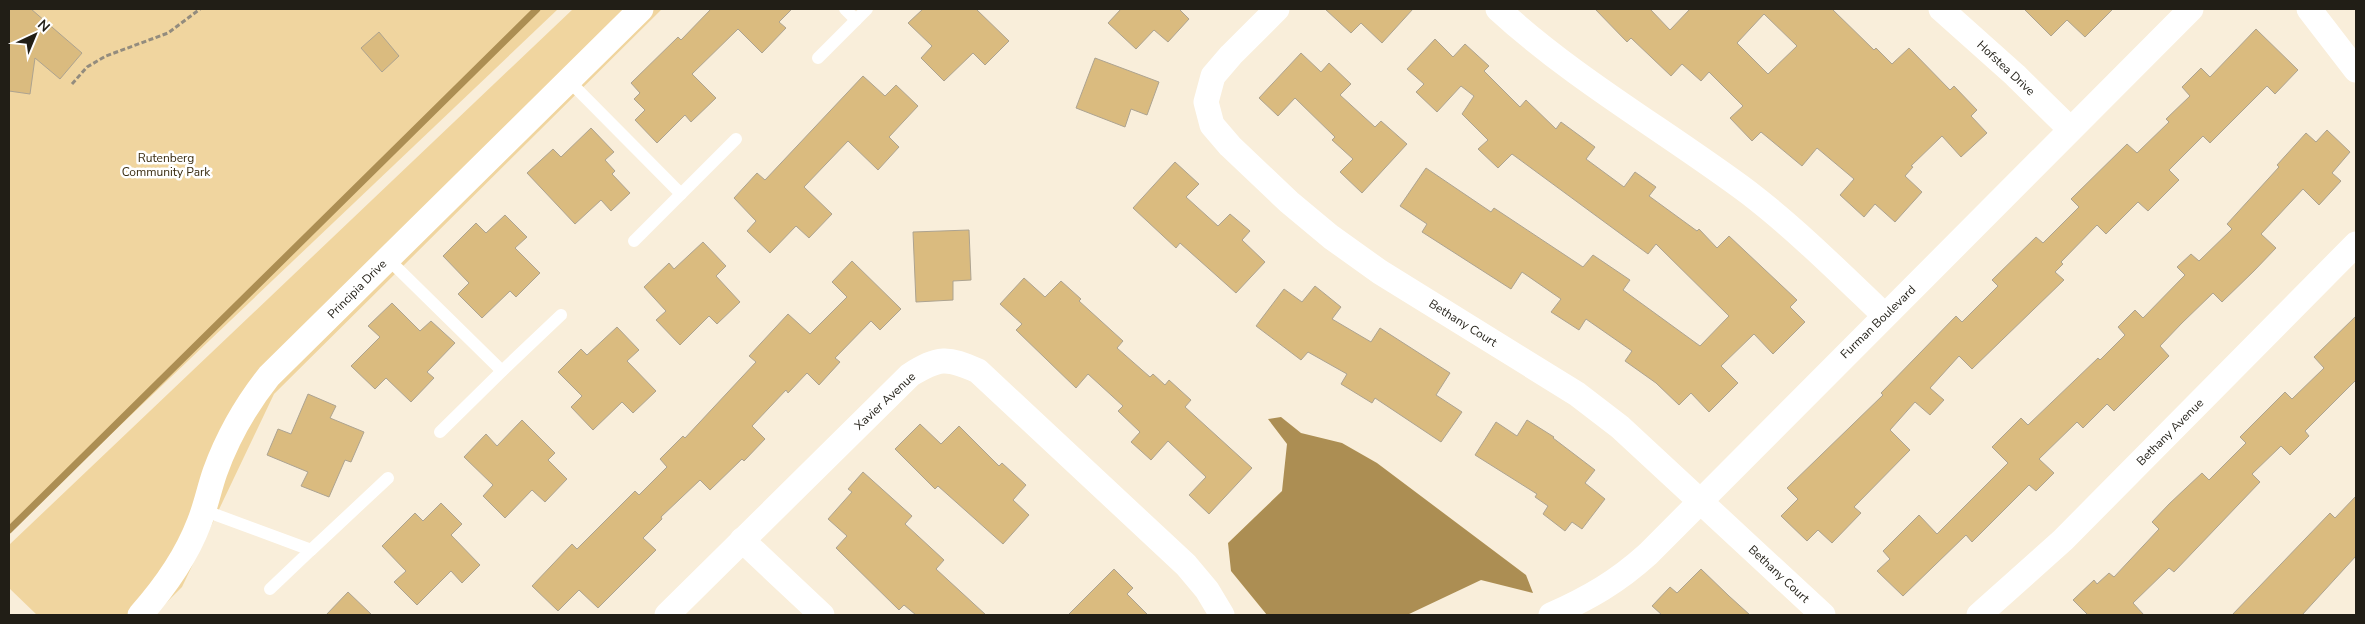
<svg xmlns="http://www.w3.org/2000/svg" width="2365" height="624" font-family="'Nunito Sans',sans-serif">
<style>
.green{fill:#f0d59f}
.water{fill:#ac8e53}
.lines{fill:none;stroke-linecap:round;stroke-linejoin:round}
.stream{stroke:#ac8e53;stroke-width:7}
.building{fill:#dabb7f;stroke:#ada390;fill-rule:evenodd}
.path{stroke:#938c7e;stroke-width:3;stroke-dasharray:5 2.5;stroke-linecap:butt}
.lane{stroke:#fff;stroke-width:12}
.street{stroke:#fff;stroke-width:25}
.labels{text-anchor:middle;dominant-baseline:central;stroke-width:5;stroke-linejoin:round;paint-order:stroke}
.street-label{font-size:12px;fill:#211e16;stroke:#fff}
.park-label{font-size:12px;fill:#392c11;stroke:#fff}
</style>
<rect width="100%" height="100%" fill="#f9eeda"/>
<g class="green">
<path d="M 9,9 L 558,9 L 9,531 Z"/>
<path d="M 573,9 L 662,9 L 274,394 L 182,587 L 154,615 L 37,615 L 9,588 L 9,545 Z"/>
</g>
<path class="water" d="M 1281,417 L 1301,433 L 1342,443 L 1377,463 L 1526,575 L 1533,593 L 1481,580 L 1407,615 L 1267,615 L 1231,571 L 1228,543 L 1282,491 L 1287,444 L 1268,419 Z"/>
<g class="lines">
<path class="stream" d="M 9,530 L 537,9"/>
</g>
<g class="building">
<path d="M 9,9 L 31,9 L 82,53 L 60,79 L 35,58 L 30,94 L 9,91 Z"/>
<path d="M 711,9 L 792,9 L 779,22 L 786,28 L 762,53 L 738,29 L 692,74 L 716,98 L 691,122 L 685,115 L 657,143 L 635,120 L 645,110 L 634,99 L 640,93 L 631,83 L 678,37 L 681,40 Z"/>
<path d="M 923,9 L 976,9 L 1009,41 L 985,65 L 973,53 L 944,81 L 921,58 L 932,46 L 908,23 Z"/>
<path d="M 1121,9 L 1179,9 L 1189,19 L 1168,42 L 1154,30 L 1136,49 L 1108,23 Z"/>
<path d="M 1325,9 L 1413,9 L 1382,43 L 1361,23 L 1351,33 Z"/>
<path d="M 1595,9 L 1650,9 L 1670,30 L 1690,9 L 1832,9 L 1874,50 L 1876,48 L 1892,64 L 1909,48 L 1950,90 L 1954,86 L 1977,110 L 1971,116 L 1987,133 L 1961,157 L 1942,136 L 1911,166 L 1913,167 L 1905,176 L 1922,192 L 1895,222 L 1875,204 L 1864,217 L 1840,195 L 1854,179 L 1817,148 L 1802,166 L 1761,132 L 1752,141 L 1730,118 L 1743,106 L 1709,72 L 1701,81 L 1682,64 L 1671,76 L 1631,38 L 1627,42 ZM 1764,14 L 1797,46 L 1768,74 L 1737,43 Z"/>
<path d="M 2024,9 L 2113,9 L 2085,37 L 2067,20 L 2051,36 Z"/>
<path d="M 2256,29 L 2298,70 L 2275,94 L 2267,86 L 2210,143 L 2203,136 L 2169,170 L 2179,180 L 2148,211 L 2138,202 L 2106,234 L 2097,225 L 2061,262 L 2063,264 L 2055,272 L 2064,280 L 1972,369 L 1959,356 L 1930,388 L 1944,400 L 1930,415 L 1915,402 L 1890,430 L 1910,450 L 1854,507 L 1861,513 L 1832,543 L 1818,530 L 1807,541 L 1781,516 L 1798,499 L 1787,488 L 1883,395 L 1881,393 L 1956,316 L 1962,322 L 1998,286 L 1992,280 L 2036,237 L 2043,243 L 2079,207 L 2071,199 L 2127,144 L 2137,153 L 2169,122 L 2166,119 L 2190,96 L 2182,87 L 2201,68 L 2210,77 Z"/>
<path d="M 379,32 L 399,56 L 382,72 L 361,48 Z"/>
<path d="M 1435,39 L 1453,57 L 1465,44 L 1489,66 L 1484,71 L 1520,107 L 1526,100 L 1556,129 L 1561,122 L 1595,147 L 1586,159 L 1624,187 L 1635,172 L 1656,187 L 1649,196 L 1697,231 L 1699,229 L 1717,248 L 1729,236 L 1797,300 L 1790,307 L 1805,322 L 1773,354 L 1754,334 L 1721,366 L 1738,383 L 1709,412 L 1691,393 L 1679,405 L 1656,383 L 1625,361 L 1632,351 L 1586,319 L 1579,330 L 1551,312 L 1561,299 L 1522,272 L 1511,289 L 1422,232 L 1427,224 L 1400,206 L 1426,168 L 1491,212 L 1494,208 L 1583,267 L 1593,255 L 1630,280 L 1623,290 L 1700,346 L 1729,316 L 1656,244 L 1648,254 L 1512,154 L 1498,168 L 1478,149 L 1488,140 L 1462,114 L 1474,96 L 1461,86 L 1437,112 L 1416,92 L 1424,84 L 1407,69 Z"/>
<path d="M 1301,53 L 1321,72 L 1329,63 L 1351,84 L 1340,95 L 1375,127 L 1381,121 L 1407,144 L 1362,193 L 1340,172 L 1353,159 L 1332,140 L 1335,137 L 1295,98 L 1278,116 L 1259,98 Z"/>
<path d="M 1095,58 L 1159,82 L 1147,115 L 1131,109 L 1125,127 L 1076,108 Z"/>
<path d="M 863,76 L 885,96 L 896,85 L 918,106 L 889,137 L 899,147 L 878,170 L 848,141 L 804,187 L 832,214 L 809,238 L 796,226 L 770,253 L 747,231 L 756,221 L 734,198 L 757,173 L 765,180 Z"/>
<path d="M 591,128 L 614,152 L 605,160 L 615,171 L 612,174 L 630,193 L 611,211 L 601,200 L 575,224 L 527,173 L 553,149 L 561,157 Z"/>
<path d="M 2327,130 L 2350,152 L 2332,173 L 2341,181 L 2319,205 L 2303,189 L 2261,234 L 2276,248 L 2254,271 L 2222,302 L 2213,293 L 2182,323 L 2160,346 L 2169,356 L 2114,411 L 2107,404 L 2083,428 L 2077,422 L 2039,459 L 2054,473 L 2036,491 L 2029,485 L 1972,542 L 1966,535 L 1903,596 L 1877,571 L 1890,559 L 1883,551 L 1919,515 L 1937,534 L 2008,463 L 1992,447 L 2021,418 L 2028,425 L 2098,358 L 2100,360 L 2125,335 L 2118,327 L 2135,310 L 2143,318 L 2185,275 L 2177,267 L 2191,254 L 2199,261 L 2232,229 L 2227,224 L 2279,167 L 2277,165 L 2306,133 L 2316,142 Z"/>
<path d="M 1175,162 L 1199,184 L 1186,197 L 1218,226 L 1230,214 L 1250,231 L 1242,240 L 1265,262 L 1236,293 L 1180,243 L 1176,248 L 1133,208 Z"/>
<path d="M 505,215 L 527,237 L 515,248 L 540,273 L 516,297 L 510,291 L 482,318 L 458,294 L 469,283 L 443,256 L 476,223 L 486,233 Z"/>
<path d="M 969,230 L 971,280 L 953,281 L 953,300 L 916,302 L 913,232 Z"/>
<path d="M 703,242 L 726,266 L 716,276 L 740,302 L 717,324 L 709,316 L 680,345 L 656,320 L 666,311 L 644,287 L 669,263 L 674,269 Z"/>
<path d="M 852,261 L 901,309 L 880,330 L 871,321 L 835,358 L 840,362 L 819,385 L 807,373 L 788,393 L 786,390 L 752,426 L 765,439 L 744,461 L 742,459 L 710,490 L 700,480 L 661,517 L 662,519 L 643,538 L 656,550 L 598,608 L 579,590 L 558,611 L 532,586 L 572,544 L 577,549 L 635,491 L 639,495 L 667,467 L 660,459 L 683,436 L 685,438 L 756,362 L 749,356 L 788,314 L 810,334 L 847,297 L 832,282 Z"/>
<path d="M 1024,278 L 1045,297 L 1061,281 L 1081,299 L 1079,301 L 1123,341 L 1117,348 L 1150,377 L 1153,374 L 1165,385 L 1169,380 L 1191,400 L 1185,407 L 1252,468 L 1209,514 L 1189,495 L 1206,477 L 1168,441 L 1151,460 L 1131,442 L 1140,432 L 1118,411 L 1123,406 L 1088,374 L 1076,388 L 1016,330 L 1022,324 L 1000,304 Z"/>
<path d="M 1315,286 L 1341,307 L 1332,319 L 1371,342 L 1380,328 L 1450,373 L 1436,395 L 1462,412 L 1441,442 L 1375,398 L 1372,403 L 1341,384 L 1347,374 L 1308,352 L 1301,360 L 1256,326 L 1284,289 L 1302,302 Z"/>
<path d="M 392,303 L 420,331 L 431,321 L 455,343 L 427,372 L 434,378 L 411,402 L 386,378 L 375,389 L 351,366 L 380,337 L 368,326 Z"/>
<path d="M 2356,316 L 2356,380 L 2305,431 L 2309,436 L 2290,455 L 2281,446 L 2252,474 L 2260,482 L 2174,572 L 2169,568 L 2133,603 L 2144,615 L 2088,615 L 2073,600 L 2094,580 L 2097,584 L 2109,573 L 2114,577 L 2159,529 L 2152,522 L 2169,504 L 2202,473 L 2209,480 L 2246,443 L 2240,437 L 2285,392 L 2292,399 L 2324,368 L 2314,357 Z"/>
<path d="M 617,327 L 639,350 L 627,361 L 656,391 L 633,413 L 622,402 L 593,430 L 571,407 L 582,396 L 558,372 L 581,349 L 587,355 Z"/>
<path d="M 308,394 L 336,406 L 330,418 L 364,432 L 351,462 L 345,460 L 329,497 L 301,486 L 308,472 L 267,455 L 278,429 L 291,434 Z"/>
<path d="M 522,420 L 555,453 L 548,460 L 567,479 L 545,502 L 532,490 L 505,518 L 483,496 L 493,485 L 464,457 L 486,434 L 497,446 Z"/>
<path d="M 1527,420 L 1554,437 L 1553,438 L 1595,470 L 1585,483 L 1605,499 L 1582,529 L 1572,522 L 1565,531 L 1543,514 L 1548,506 L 1535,497 L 1537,494 L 1475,455 L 1496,422 L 1517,436 Z"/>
<path d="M 920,424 L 941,444 L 959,426 L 999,466 L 1002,463 L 1026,485 L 1013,500 L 1029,515 L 1003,544 L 938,486 L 935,489 L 895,449 Z"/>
<path d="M 863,472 L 912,516 L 905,524 L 944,560 L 936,569 L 986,615 L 916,615 L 904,605 L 899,610 L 836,548 L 847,536 L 828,519 L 852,492 L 848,489 Z"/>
<path d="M 2356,496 L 2356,556 L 2302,615 L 2232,615 L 2330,513 L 2335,518 Z"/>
<path d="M 441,503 L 462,524 L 451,535 L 480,565 L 462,583 L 451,571 L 417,605 L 394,582 L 406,571 L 382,546 L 415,513 L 423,521 Z"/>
<path d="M 1114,569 L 1133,588 L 1127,594 L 1148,615 L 1068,615 Z"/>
<path d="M 1701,569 L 1729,596 L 1750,615 L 1662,615 L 1652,606 L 1670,587 L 1677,593 Z"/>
<path d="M 348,592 L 372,615 L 326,615 Z"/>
</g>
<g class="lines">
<path class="path" d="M 72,84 L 87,67 L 106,56 L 168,33 L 200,9"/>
<g class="lane">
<path d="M 845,9 L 856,20 L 867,9"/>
<path d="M 818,58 L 856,20"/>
<path d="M 569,81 L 681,194 L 736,139"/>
<path d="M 634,241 L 681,194"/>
<path d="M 388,259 L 502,371 L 561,315"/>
<path d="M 440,432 L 502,371"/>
<path d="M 203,510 L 311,550 L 388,478"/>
<path d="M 270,589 L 311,550"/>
</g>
<g class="street">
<path d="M 1277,9 L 1231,55 L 1213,76 L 1206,102 L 1212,125 L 1230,146 L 1289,202 L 1331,237 L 1380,272 L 1577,394 L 1620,427 L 1823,615"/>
<path d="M 1498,9 C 1574,79 1666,131 1749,193 C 1797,230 1840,273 1884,315"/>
<path d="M 1941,9 L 2015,75 L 2070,129"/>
<path d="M 2309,9 L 2356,70"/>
<path d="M 742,540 L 822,615"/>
<path d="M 140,615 C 164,588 186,557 199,523 C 206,506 209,489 215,472 C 228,436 246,405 269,376 L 641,9"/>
<path d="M 667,615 L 910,375 C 939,357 947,357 978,371 L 1186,565 L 1207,590 L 1222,615"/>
<path d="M 1551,615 C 1589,598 1617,582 1648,554 L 2191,9"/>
<path d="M 1979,615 L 2063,540 L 2356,244"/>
</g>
</g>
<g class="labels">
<g class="street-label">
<text transform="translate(2006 68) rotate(43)">Hofstea Drive</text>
<text transform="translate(357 289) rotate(-45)">Principia Drive</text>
<text transform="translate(1878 322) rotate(-44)">Furman Boulevard</text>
<text transform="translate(1463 323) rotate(32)">Bethany Court</text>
<text transform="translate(885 401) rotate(-43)">Xavier Avenue</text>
<text transform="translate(2170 432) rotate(-45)">Bethany Avenue</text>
<text transform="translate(1779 574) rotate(43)">Bethany Court</text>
</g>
<g class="park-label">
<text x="166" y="158">Rutenberg<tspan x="166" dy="14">Community Park</tspan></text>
</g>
</g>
<rect width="2365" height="624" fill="none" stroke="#211e16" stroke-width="20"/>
<g transform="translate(35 35) rotate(44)" stroke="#ffffff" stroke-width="4" paint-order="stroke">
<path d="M0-4L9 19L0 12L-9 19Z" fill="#211e16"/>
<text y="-8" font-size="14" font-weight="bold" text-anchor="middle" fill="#211e16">N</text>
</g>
</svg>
